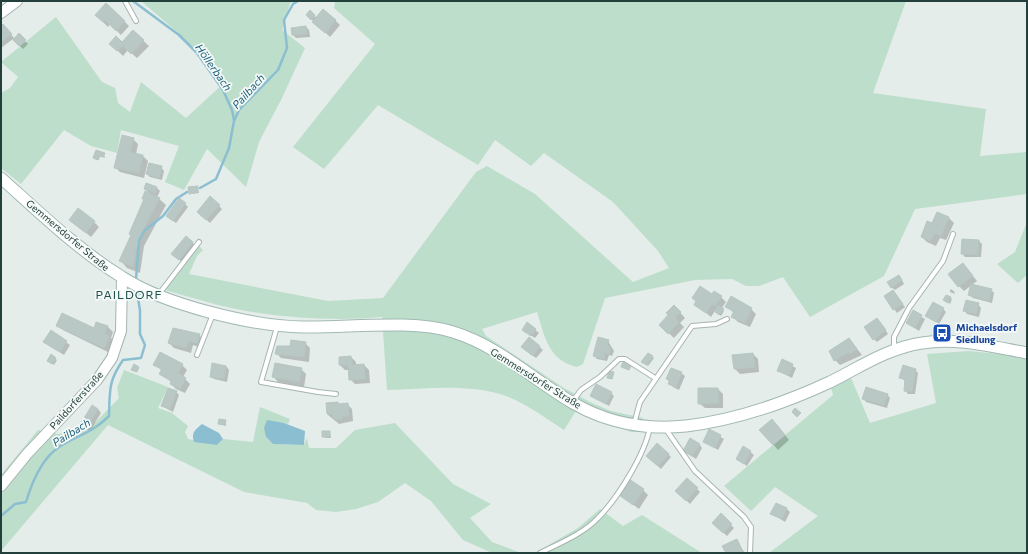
<svg xmlns="http://www.w3.org/2000/svg" width="1028" height="554" font-family="Commissioner,sans-serif">
<style>
.green{fill:#bddeca}
.water{fill:#8cbed2}
.shadow{fill:#0003}
.lines{fill:none;stroke-linecap:round;stroke-linejoin:round}
.stream{stroke:#8cbed2;stroke-width:2.5}
.building{fill:#b9c8c4;stroke:#b6c7c2}
.service-casing{stroke:#a6b5b2;stroke-width:6}
.tertiary-casing{stroke:#a6b5b2;stroke-width:12}
.secondary-casing{stroke:#a2b9b4;stroke-width:13}
.service{stroke:#fff;stroke-width:4}
.tertiary{stroke:#fff;stroke-width:10}
.secondary{stroke:#fff;stroke-width:11}
.labels{text-anchor:middle;dominant-baseline:central;stroke-width:3.5;stroke-linejoin:round;paint-order:stroke}
.street-label{font-size:10px;fill:#233f3b;stroke:#f5faf8}
.transit-label{font-size:10px;font-weight:bold;fill:#164399;stroke:#f5faf8;text-anchor:start}
.water-label{font-size:11px;font-style:italic;fill:#1c607c;stroke:#f5faf8}
.quarter-label{font-size:12px;letter-spacing:1px;fill:#1f524c;stroke:#f5faf8}
</style>
<rect width="100%" height="100%" fill="#e4edea"/>
<g class="green">
<path d="M 141,1 L 295,1 L 290,3 L 282,30 L 305,48 L 282,98 L 259,142 L 246,187 L 207,149 L 184,190 L 165,182 L 179,146 L 121,130 L 117,153 L 91,146 L 64,130 L 21,184 L 1,168 L 1,93 L 10,88 L 18,77 L 1,62 L 56,17 L 102,82 L 115,88 L 118,103 L 130,112 L 141,82 L 186,118 L 225,82 L 176,31 Z"/>
<path d="M 335,1 L 906,1 L 873,93 L 986,109 L 980,156 L 1027,152 L 1027,194 L 915,209 L 884,276 L 810,317 L 783,277 L 759,286 L 746,286 L 732,279 L 695,280 L 605,298 L 583,364 L 577,367 C 548,360 545,337 537,312 L 482,329 L 486,336 L 564,388 L 592,403 L 611,411 L 643,418 L 641,432 L 631,432 L 576,411 L 564,430 C 545,418 527,404 506,396 C 469,383 425,389 387,390 L 382,317 C 332,322 266,317 218,305 C 200,300 182,295 165,290 L 199,246 L 203,250 L 197,256 L 189,274 L 328,301 L 383,298 L 476,172 L 487,166 L 535,194 L 633,282 L 669,268 L 658,251 L 613,202 L 544,153 L 531,166 L 495,140 L 478,165 L 378,105 L 324,169 L 293,147 L 375,44 L 334,8 Z"/>
<path d="M 1027,222 L 1027,275 L 1018,283 L 997,264 L 1015,252 Z"/>
<path d="M 969,351 L 1027,357 L 1027,553 L 769,553 L 818,516 L 775,487 L 751,511 L 724,486 L 833,395 L 831,388 L 851,378 L 870,423 L 936,403 L 927,354 Z"/>
<path d="M 124,370 L 168,387 L 158,408 L 172,413 L 188,426 L 185,432 L 188,439 L 217,445 L 223,439 L 253,442 L 260,407 L 290,419 L 288,424 L 284,423 L 266,437 L 273,444 L 304,445 L 307,438 L 309,448 L 336,448 L 355,430 L 395,423 L 453,484 L 491,504 L 470,518 L 492,542 L 521,553 L 492,553 L 463,540 L 431,501 L 405,483 L 378,502 L 356,509 L 336,512 L 316,510 L 307,503 L 244,492 L 108,425 L 1,551 L 1,475 L 38,430 L 58,434 L 89,429 L 119,398 L 117,388 Z"/>
<path d="M 600,509 L 623,526 L 642,515 L 702,553 L 535,553 L 578,528 Z"/>
</g>
<g class="water">
<path d="M 267,420 L 284,423 L 305,431 L 304,445 L 273,444 L 266,437 L 264,428 Z"/>
<path d="M 202,424 L 219,433 L 223,439 L 217,445 L 194,442 C 191,432 195,430 202,424 Z"/>
</g>
<g class="shadow">
<path d="M 106,4 L 129,26 L 121,35 L 110,24 L 108,27 L 96,15 Z"/>
<path d="M 310,12 L 317,18 L 335,20 L 340,25 L 330,37 L 307,15 Z"/>
<path d="M 1,27 L 6,29 L 15,39 L 19,35 L 28,44 L 23,49 L 13,39 L 1,48 Z"/>
<path d="M 306,27 L 309,30 L 310,37 L 296,38 L 293,35 Z"/>
<path d="M 133,31 L 149,46 L 137,58 L 128,50 L 123,56 L 111,44 L 122,43 Z"/>
<path d="M 133,139 L 138,144 L 136,154 L 143,156 L 148,161 L 144,178 L 120,172 L 115,167 Z"/>
<path d="M 96,151 L 104,154 L 105,158 L 100,156 L 99,160 L 95,159 L 94,158 Z"/>
<path d="M 161,167 L 164,171 L 162,180 L 150,177 L 147,174 Z"/>
<path d="M 197,187 L 199,193 L 191,194 L 190,193 Z"/>
<path d="M 157,188 L 160,191 L 157,197 L 166,205 L 144,246 L 140,273 L 127,268 L 121,261 L 132,236 L 130,234 L 145,200 L 143,198 L 151,195 L 145,189 Z"/>
<path d="M 185,204 L 188,207 L 176,223 L 167,216 Z"/>
<path d="M 219,206 L 222,209 L 210,223 L 201,215 Z"/>
<path d="M 938,213 L 949,218 L 954,223 L 946,240 L 940,238 L 936,246 L 927,242 L 922,237 L 933,225 Z"/>
<path d="M 70,220 L 94,222 L 99,227 L 91,237 Z"/>
<path d="M 186,237 L 196,246 L 182,262 L 176,257 Z"/>
<path d="M 979,241 L 982,244 L 981,257 L 965,257 L 962,253 Z"/>
<path d="M 963,264 L 977,281 L 964,291 L 959,286 Z"/>
<path d="M 902,280 L 904,284 L 895,290 L 891,287 Z"/>
<path d="M 950,289 L 954,291 L 955,294 L 950,292 Z"/>
<path d="M 991,290 L 994,293 L 992,303 L 973,298 L 969,295 Z"/>
<path d="M 893,291 L 905,307 L 897,313 L 885,297 Z"/>
<path d="M 712,295 L 721,297 L 726,302 L 721,309 L 724,311 L 721,316 L 715,311 L 711,317 L 695,304 Z"/>
<path d="M 950,298 L 952,299 L 950,304 L 946,301 Z"/>
<path d="M 978,304 L 981,308 L 979,317 L 967,314 L 964,310 Z"/>
<path d="M 674,306 L 685,318 L 680,323 L 684,327 L 674,338 L 660,325 L 670,315 Z"/>
<path d="M 727,307 L 751,309 L 756,314 L 750,327 L 738,322 L 733,317 L 734,313 Z"/>
<path d="M 943,309 L 946,312 L 939,324 L 926,315 Z"/>
<path d="M 913,312 L 925,319 L 919,331 L 907,323 Z"/>
<path d="M 880,322 L 888,334 L 877,342 L 874,339 Z"/>
<path d="M 528,324 L 539,333 L 535,338 L 527,333 Z"/>
<path d="M 58,325 L 94,330 L 108,327 L 113,332 L 111,338 L 115,342 L 110,353 L 63,330 Z"/>
<path d="M 51,332 L 70,345 L 64,355 L 48,345 Z"/>
<path d="M 199,335 L 204,340 L 202,348 L 193,345 L 191,353 L 174,348 L 169,343 Z"/>
<path d="M 529,338 L 543,350 L 536,358 L 526,350 Z"/>
<path d="M 849,339 L 862,355 L 840,365 L 835,360 Z"/>
<path d="M 608,341 L 614,351 L 612,356 L 609,355 L 607,361 L 597,359 L 594,356 Z"/>
<path d="M 305,343 L 310,348 L 309,362 L 281,358 L 276,353 Z"/>
<path d="M 648,354 L 654,358 L 648,366 L 644,363 Z"/>
<path d="M 753,354 L 758,359 L 759,372 L 740,374 L 735,369 Z"/>
<path d="M 51,356 L 57,360 L 54,365 L 49,362 Z"/>
<path d="M 351,357 L 356,362 L 356,365 L 364,365 L 369,370 L 370,383 L 355,384 L 350,379 L 350,370 L 345,370 L 340,365 L 340,358 Z"/>
<path d="M 782,361 L 796,368 L 792,378 L 778,371 Z"/>
<path d="M 155,364 L 182,365 L 187,370 L 183,377 L 190,384 L 185,393 L 176,389 L 171,384 L 172,382 L 161,374 L 162,371 Z"/>
<path d="M 226,366 L 229,370 L 227,382 L 214,379 L 211,376 Z"/>
<path d="M 301,369 L 306,374 L 304,387 L 278,382 L 273,376 Z"/>
<path d="M 915,370 L 918,373 L 915,394 L 908,394 L 905,390 L 906,381 L 900,378 Z"/>
<path d="M 613,373 L 613,379 L 610,379 L 608,377 Z"/>
<path d="M 681,373 L 685,376 L 679,390 L 673,387 L 667,379 Z"/>
<path d="M 718,389 L 723,394 L 723,408 L 705,408 L 699,403 Z"/>
<path d="M 176,392 L 179,395 L 173,412 L 162,406 Z"/>
<path d="M 611,393 L 614,396 L 609,406 L 591,395 Z"/>
<path d="M 887,394 L 890,398 L 887,408 L 866,402 L 863,398 Z"/>
<path d="M 347,404 L 352,409 L 353,421 L 339,424 L 327,414 Z"/>
<path d="M 98,409 L 101,413 L 90,431 L 84,428 Z"/>
<path d="M 226,421 L 226,426 L 219,424 Z"/>
<path d="M 777,425 L 789,440 L 778,450 L 761,430 Z"/>
<path d="M 710,431 L 724,439 L 718,450 L 704,441 Z"/>
<path d="M 323,432 L 330,432 L 331,438 L 325,438 Z"/>
<path d="M 699,444 L 702,448 L 696,459 L 684,451 Z"/>
<path d="M 744,447 L 754,455 L 747,466 L 737,459 Z"/>
<path d="M 668,454 L 671,457 L 661,469 L 650,459 Z"/>
<path d="M 687,479 L 700,492 L 690,504 L 676,491 Z"/>
<path d="M 643,490 L 648,495 L 639,509 L 620,495 Z"/>
<path d="M 787,509 L 790,512 L 785,522 L 772,514 Z"/>
<path d="M 721,515 L 734,528 L 727,536 L 713,523 Z"/>
<path d="M 736,540 L 745,553 L 727,553 L 724,547 Z"/>
</g>
<g class="lines">
<g class="stream">
<path d="M 133,1 L 179,35 L 197,53 L 223,90 L 232,110 L 234,120"/>
<path d="M 200,188 L 216,179 L 229,148 L 234,121 L 239,110 L 278,70 L 287,48 L 284,20 L 293,4 L 298,1"/>
<path d="M 136,279 L 139,241 L 144,231 L 163,216 L 176,199 L 187,192"/>
<path d="M 1,516 L 15,504 L 26,502 C 32,482 41,459 59,447 C 79,434 91,434 109,416 C 110,390 108,382 123,360 L 141,358 L 145,345 L 140,334 L 140,310 L 137,293"/>
</g>
</g>
<g class="building">
<path d="M 106,3 L 125,21 L 116,31 L 105,20 L 103,22 L 95,15 Z"/>
<path d="M 323,9 L 336,20 L 325,33 L 312,22 Z"/>
<path d="M 310,10 L 315,15 L 311,20 L 306,15 Z"/>
<path d="M 3,24 L 12,34 L 1,42 L 1,26 Z"/>
<path d="M 306,26 L 307,34 L 292,35 L 291,28 Z"/>
<path d="M 133,30 L 144,40 L 131,54 L 123,46 L 117,51 L 109,44 L 116,36 L 122,42 Z"/>
<path d="M 19,33 L 26,40 L 19,46 L 13,40 Z"/>
<path d="M 122,135 L 134,138 L 130,152 L 143,155 L 139,173 L 114,168 Z"/>
<path d="M 96,150 L 105,153 L 103,157 L 99,156 L 98,160 L 93,158 Z"/>
<path d="M 149,163 L 162,166 L 159,178 L 146,174 Z"/>
<path d="M 146,183 L 157,187 L 155,193 L 144,189 Z"/>
<path d="M 198,186 L 198,192 L 189,194 L 188,187 Z"/>
<path d="M 145,191 L 160,198 L 138,239 L 133,267 L 119,261 L 131,235 L 129,234 L 144,199 L 142,199 Z"/>
<path d="M 210,196 L 220,205 L 206,220 L 197,212 Z"/>
<path d="M 179,198 L 186,203 L 173,221 L 166,216 Z"/>
<path d="M 78,208 L 95,221 L 86,233 L 69,220 Z"/>
<path d="M 937,212 L 949,217 L 941,236 L 934,233 L 931,241 L 921,237 L 927,221 L 932,223 Z"/>
<path d="M 186,236 L 193,242 L 179,260 L 171,254 Z"/>
<path d="M 962,239 L 979,240 L 978,255 L 961,254 Z"/>
<path d="M 963,263 L 973,276 L 958,287 L 948,274 Z"/>
<path d="M 899,275 L 902,280 L 891,288 L 887,282 Z"/>
<path d="M 971,284 L 992,289 L 989,301 L 968,295 Z"/>
<path d="M 700,286 L 712,294 L 714,291 L 722,296 L 715,306 L 712,304 L 706,313 L 694,305 L 696,301 L 692,298 Z"/>
<path d="M 893,290 L 903,304 L 893,310 L 884,296 Z"/>
<path d="M 946,295 L 951,297 L 948,303 L 943,300 Z"/>
<path d="M 731,296 L 752,308 L 745,323 L 731,317 L 734,311 L 725,307 Z"/>
<path d="M 966,300 L 979,303 L 976,314 L 963,311 Z"/>
<path d="M 933,302 L 944,308 L 936,322 L 925,316 Z"/>
<path d="M 674,305 L 681,312 L 675,318 L 679,322 L 668,334 L 659,325 L 668,315 L 666,313 Z"/>
<path d="M 719,305 L 724,309 L 719,315 L 714,311 Z"/>
<path d="M 913,310 L 922,315 L 915,328 L 906,323 Z"/>
<path d="M 62,313 L 94,328 L 96,322 L 108,326 L 105,334 L 110,336 L 104,348 L 56,326 Z"/>
<path d="M 877,318 L 886,330 L 873,340 L 864,327 Z"/>
<path d="M 527,322 L 536,329 L 531,336 L 522,330 Z"/>
<path d="M 173,328 L 200,334 L 197,343 L 188,341 L 186,348 L 168,343 Z"/>
<path d="M 51,330 L 67,341 L 60,352 L 43,342 Z"/>
<path d="M 529,337 L 540,346 L 533,356 L 521,347 Z"/>
<path d="M 598,337 L 609,340 L 607,346 L 611,347 L 609,354 L 605,353 L 604,359 L 593,356 Z"/>
<path d="M 849,338 L 857,349 L 850,354 L 849,352 L 834,361 L 829,351 Z"/>
<path d="M 291,340 L 306,342 L 304,357 L 275,354 L 277,346 L 290,346 Z"/>
<path d="M 160,352 L 183,364 L 178,373 L 186,378 L 180,389 L 170,384 L 171,381 L 159,374 L 162,369 L 153,365 Z"/>
<path d="M 648,353 L 653,356 L 647,365 L 641,362 Z"/>
<path d="M 753,353 L 755,367 L 734,369 L 732,355 Z"/>
<path d="M 51,354 L 56,358 L 52,364 L 47,361 Z"/>
<path d="M 351,356 L 352,365 L 364,364 L 365,379 L 349,380 L 348,365 L 339,365 L 339,357 Z"/>
<path d="M 782,359 L 793,364 L 789,375 L 777,371 Z"/>
<path d="M 623,362 L 631,366 L 629,370 L 621,367 Z"/>
<path d="M 212,363 L 226,366 L 224,379 L 210,377 Z"/>
<path d="M 275,363 L 302,368 L 299,382 L 272,377 Z"/>
<path d="M 134,364 L 139,367 L 137,372 L 131,370 Z"/>
<path d="M 903,365 L 916,369 L 912,392 L 904,391 L 905,379 L 899,378 Z"/>
<path d="M 671,368 L 682,372 L 676,387 L 668,384 L 670,380 L 666,379 Z"/>
<path d="M 609,371 L 614,372 L 612,379 L 607,378 Z"/>
<path d="M 596,384 L 612,392 L 606,404 L 590,396 Z"/>
<path d="M 866,387 L 888,394 L 884,405 L 862,399 Z"/>
<path d="M 168,388 L 177,391 L 170,409 L 161,406 Z"/>
<path d="M 698,388 L 718,388 L 719,403 L 698,404 Z"/>
<path d="M 338,402 L 338,404 L 348,403 L 349,416 L 342,416 L 342,419 L 333,419 L 332,414 L 327,414 L 326,403 Z"/>
<path d="M 92,405 L 98,409 L 86,429 L 80,425 Z"/>
<path d="M 795,408 L 801,413 L 797,417 L 792,412 Z"/>
<path d="M 219,419 L 226,420 L 225,425 L 218,424 Z"/>
<path d="M 772,419 L 785,435 L 773,445 L 759,430 Z"/>
<path d="M 709,429 L 721,435 L 715,448 L 703,442 Z"/>
<rect x="322" y="431" width="8" height="6"/>
<path d="M 690,438 L 700,444 L 692,456 L 683,451 Z"/>
<path d="M 657,443 L 669,454 L 658,466 L 646,456 Z"/>
<path d="M 743,446 L 751,451 L 744,464 L 736,459 Z"/>
<path d="M 687,478 L 698,488 L 686,501 L 675,491 Z"/>
<path d="M 629,479 L 644,489 L 633,505 L 619,495 Z"/>
<path d="M 776,503 L 787,508 L 782,519 L 770,514 Z"/>
<path d="M 721,513 L 732,524 L 723,533 L 712,523 Z"/>
<path d="M 737,539 L 743,552 L 726,553 L 722,546 Z"/>
</g>
<g class="lines">
<g class="service-casing">
<g id="service">
<path d="M 125,1 L 136,21"/>
<path d="M 159,294 L 199,242"/>
<path d="M 277,327 L 261,382 L 318,392 L 336,394"/>
<path d="M 894,350 L 894,337 L 909,308 L 943,261 L 953,234"/>
<path d="M 197,355 L 213,314"/>
<path d="M 572,402 L 581,390 L 600,377 L 619,359 L 625,359 L 655,378"/>
<path d="M 634,424 L 640,402 L 692,326 L 716,324 L 727,319"/>
<path d="M 665,428 L 695,471 L 744,517 L 751,527 L 750,553"/>
<path d="M 540,553 C 560,543 583,534 598,518 C 618,498 645,454 650,427"/>
</g>
</g>
<g class="tertiary-casing">
<g id="tertiary">
<path d="M 1,13 L 17,1"/>
<path d="M 1,486 L 27,454 L 97,380 L 112,358 L 121,331 L 122,278"/>
</g>
</g>
<g class="secondary-casing">
<path id="secondary" d="M 1,178 C 39,212 78,250 122,277 C 165,305 252,326 303,327 C 349,328 411,319 453,332 C 499,346 533,380 573,403 C 607,423 647,430 686,426 C 736,420 785,403 830,382 C 860,367 888,348 922,343 C 956,337 993,347 1027,353"/>
</g>
<use href="#service" class="service"/>
<use href="#tertiary" class="tertiary"/>
<use href="#secondary" class="secondary"/>
</g>
<defs>
<g id="bus-square" transform="scale(1)"><rect x="-9" y="-9" width="18" height="18" rx="4" fill="#1a4fb4" stroke="#f5faf8"/><path d="M-5-6H5V4H4V6H2V4H-2V6H-4V4H-5ZM-3.5-4V0h7V-4ZM-3.5 1.2v1.5H-2V1.2ZM2 1.2v1.5H3.5V1.2Z" fill="#fff"/></g>
</defs>
<g fill-rule="evenodd">
<use href="#bus-square" x="942" y="333"/>
</g>
<g class="labels">
<g class="street-label">
<text transform="translate(68 235) rotate(40)">Gemmersdorfer Straße</text>
<text transform="translate(536 378) rotate(32)">Gemmersdorfer Straße</text>
<text transform="translate(76 400) rotate(-48)">Paildorferstraße</text>
</g>
<g class="transit-label">
<text x="956" y="327">Michaelsdorf<tspan x="956" dy="12">Siedlung</tspan></text>
</g>
<g class="water-label">
<text transform="translate(214 67) rotate(55)">Höllerbach</text>
<text transform="translate(248 91) rotate(-48)">Pailbach</text>
<text transform="translate(71 432) rotate(-32)">Pailbach</text>
</g>
<g class="quarter-label">
<text x="129" y="294">PAILDORF</text>
</g>
</g>
<rect width="1028" height="554" fill="none" stroke="#233f3b" stroke-width="4"/>
</svg>
